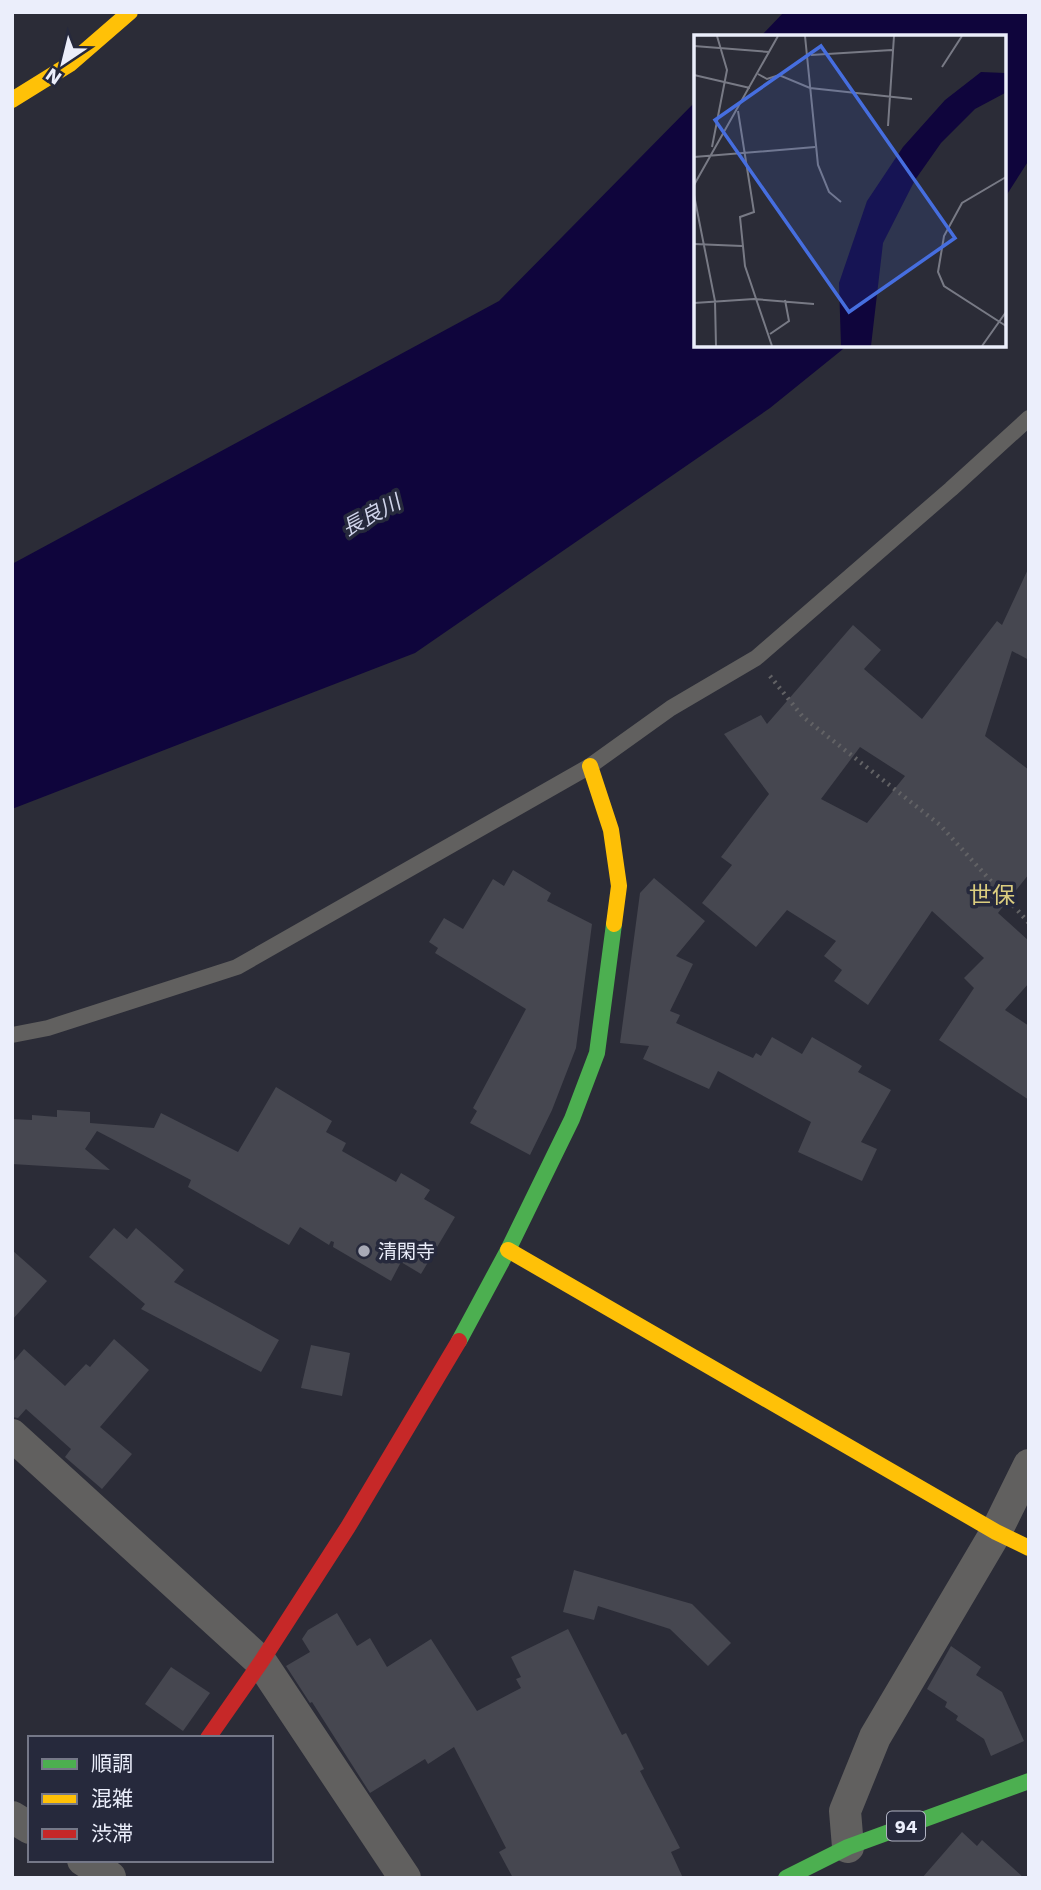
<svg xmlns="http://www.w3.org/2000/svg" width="1041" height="1890" font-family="'Work Sans','Noto Sans JP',sans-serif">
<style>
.water{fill:#0f053c}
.building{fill:#464750;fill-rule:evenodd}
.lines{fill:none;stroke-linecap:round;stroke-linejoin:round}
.path{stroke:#626265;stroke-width:4.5;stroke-dasharray:2 5;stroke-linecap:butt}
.lane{stroke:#61605f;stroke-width:16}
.street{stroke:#61605f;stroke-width:32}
.fast{stroke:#4caf50;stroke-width:16}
.slow{stroke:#ffc107;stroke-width:16}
.jam{stroke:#c62828;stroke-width:16}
.poi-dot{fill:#a8aab6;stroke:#26293c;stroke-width:2.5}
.labels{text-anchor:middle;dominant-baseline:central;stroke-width:7;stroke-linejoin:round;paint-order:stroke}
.shield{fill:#26293c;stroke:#b0b3c2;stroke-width:2}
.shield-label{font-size:18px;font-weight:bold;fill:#ebeefb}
.poi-label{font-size:19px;fill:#ebeefb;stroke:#26293c;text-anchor:start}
.water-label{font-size:21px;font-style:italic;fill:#d0d4eb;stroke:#26293c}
.quarter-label{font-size:23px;fill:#dbcd7f;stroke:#26293c}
.inset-road{fill:none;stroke:#787a85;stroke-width:2}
.view{fill:#466edf;fill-opacity:0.15;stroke:#466edf;stroke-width:3.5}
.inset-edge{fill:none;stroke:#ebeefb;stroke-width:3.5}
</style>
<rect width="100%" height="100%" fill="#2b2c37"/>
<g class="water">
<path d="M 784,12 L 1029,12 L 1029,160 L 1004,199 L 1004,37 L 760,37 Z"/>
<path d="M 696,101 L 696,345 L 848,345 L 770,408 L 415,653 L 12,809 L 12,564 L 499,301 Z"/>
</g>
<g class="building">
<path d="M 1029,567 L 1029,660 L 1012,651 L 985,736 L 1029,770 L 1029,874 L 998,913 L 1029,941 L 1029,983 L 1005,1010 L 1029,1026 L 1029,1100 L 939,1040 L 974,988 L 964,978 L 984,958 L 932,911 L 868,1005 L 834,981 L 842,970 L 824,956 L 836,941 L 787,910 L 756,947 L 702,903 L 732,865 L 721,857 L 769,794 L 724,734 L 761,715 L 767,724 L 853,625 L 881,650 L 864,669 L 922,719 L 997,621 L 1002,625 ZM 860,747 L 905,776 L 867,823 L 821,799 Z"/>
<path d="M 513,870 L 551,893 L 547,901 L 592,924 L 576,1048 L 552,1110 L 530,1155 L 470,1123 L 477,1111 L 473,1108 L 526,1009 L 435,953 L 438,948 L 429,942 L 444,918 L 463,929 L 493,879 L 504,886 Z"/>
<path d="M 654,878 L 705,921 L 676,956 L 693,964 L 670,1011 L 680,1015 L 676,1023 L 753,1058 L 756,1053 L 761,1056 L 772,1037 L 802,1054 L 812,1037 L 862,1066 L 858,1072 L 891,1090 L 861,1142 L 877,1149 L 862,1181 L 798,1152 L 811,1122 L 718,1071 L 709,1089 L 643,1059 L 649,1046 L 620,1043 L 640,893 Z"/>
<path d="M 276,1087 L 332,1121 L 326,1132 L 346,1143 L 342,1151 L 396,1182 L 401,1173 L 430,1190 L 424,1199 L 455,1217 L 421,1274 L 401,1262 L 391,1281 L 333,1247 L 334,1242 L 331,1241 L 329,1245 L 300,1227 L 289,1245 L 188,1187 L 191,1180 L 97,1131 L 85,1149 L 110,1170 L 12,1164 L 12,1119 L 32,1120 L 32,1115 L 57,1117 L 57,1110 L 90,1112 L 90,1123 L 154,1128 L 161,1113 L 238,1152 Z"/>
<path d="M 114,1228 L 127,1239 L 136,1228 L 184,1270 L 174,1282 L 279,1340 L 261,1372 L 141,1309 L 145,1304 L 89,1257 Z"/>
<path d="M 12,1250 L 47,1281 L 12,1320 Z"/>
<path d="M 114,1339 L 149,1370 L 100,1427 L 132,1454 L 102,1489 L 65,1457 L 71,1449 L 26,1409 L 18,1418 L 12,1417 L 12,1363 L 24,1349 L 65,1386 L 86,1364 L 90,1367 Z"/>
<path d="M 311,1345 L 350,1353 L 342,1396 L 301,1388 Z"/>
<path d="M 574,1570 L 692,1604 L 731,1643 L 708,1666 L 670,1629 L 598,1606 L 594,1620 L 563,1612 Z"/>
<path d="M 337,1613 L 357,1646 L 370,1638 L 387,1667 L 431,1639 L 477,1711 L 521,1688 L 516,1679 L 521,1677 L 511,1657 L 568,1629 L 622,1735 L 626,1733 L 644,1769 L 640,1771 L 680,1848 L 671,1852 L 683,1878 L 513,1878 L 499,1852 L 506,1848 L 454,1747 L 428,1764 L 425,1759 L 370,1793 L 312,1702 L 310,1703 L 286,1666 L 310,1652 L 302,1639 L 308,1630 Z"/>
<path d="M 951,1646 L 981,1667 L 976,1675 L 1002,1692 L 1024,1741 L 991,1756 L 984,1739 L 956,1720 L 958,1716 L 945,1707 L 947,1702 L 927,1689 Z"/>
<path d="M 171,1667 L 210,1693 L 183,1731 L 145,1704 Z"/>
<path d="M 962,1832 L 977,1846 L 982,1840 L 1024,1878 L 922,1878 Z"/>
</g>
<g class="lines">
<path class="path" d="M 770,676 L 803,717 L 940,825 L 1029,923"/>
<path class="lane" d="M 12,1035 L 48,1028 L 237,967 L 590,766 L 671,708 L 756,658 L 951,489 L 1029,418"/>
<g class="street">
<path d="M 12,1435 L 261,1662 L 405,1878"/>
<path d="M 12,1817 L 30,1828"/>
<path d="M 848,1847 L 845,1811 L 875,1737 L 996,1532 L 1029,1465"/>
<path d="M 83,1860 L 110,1877"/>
</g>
<g class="fast">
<path d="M 459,1341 L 508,1250 L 572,1119 L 597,1053 L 614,924"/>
<path d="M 786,1878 L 848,1847 L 1029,1781"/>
</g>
<g class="slow">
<path d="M 12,100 L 70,64 L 130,12"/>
<path d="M 590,766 L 611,830 L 619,886 L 614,924"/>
<path d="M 508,1250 L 996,1532 L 1029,1548"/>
</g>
<path class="jam" d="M 208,1738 L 261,1662 L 348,1527 L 459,1341"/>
</g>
<circle class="poi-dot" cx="364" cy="1251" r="7"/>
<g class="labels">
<rect class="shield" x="887" y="1811.5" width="38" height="29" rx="5"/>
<g class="shield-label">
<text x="906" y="1826">94</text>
</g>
<g class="poi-label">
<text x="378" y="1251">清閑寺</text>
</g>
<g class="water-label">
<text transform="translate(371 515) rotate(-28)">長良川</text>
</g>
<g class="quarter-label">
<text x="992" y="895">世保</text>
</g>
</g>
<g transform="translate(694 35)">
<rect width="312" height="312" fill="#2b2c37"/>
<path d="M 287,37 L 311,38 L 311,58 L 281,74 L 247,108 L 221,145 L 189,208 L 177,311 L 147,311 L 145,248 L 173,166 L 209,112 L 251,65 Z" fill="#0f053c"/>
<path class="inset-road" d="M 111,1 L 124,130 L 135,157 L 147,167M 0,11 L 75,17M 117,20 L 198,15M 248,32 L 268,1M 64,39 L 73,44 L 85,40 L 116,53 L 218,64M 0,40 L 56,53M 44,76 L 60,177 L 46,182 L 51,231 L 78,311M 194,91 L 200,1M 18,112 L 33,35 L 23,1M 0,122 L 121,112M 312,142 L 268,168 L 250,201 L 244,237 L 250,251 L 312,291M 0,150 L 84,1M 0,160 L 21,266 L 22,311M 0,209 L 48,211M 0,268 L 60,264 L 120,269M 76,299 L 95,286 L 91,265M 288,311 L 312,277"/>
<path class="view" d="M 127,11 L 261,203 L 155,277 L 21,85 Z"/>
<rect width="312" height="312" class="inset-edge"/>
</g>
<rect width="1041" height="1890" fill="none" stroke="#ebeefb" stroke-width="28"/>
<rect x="28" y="1736" width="245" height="126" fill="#26293c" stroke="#757888" stroke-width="2"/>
<rect x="42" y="1759" width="35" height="10" fill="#4caf50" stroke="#757888" stroke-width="2"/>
<text x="91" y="1771" font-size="21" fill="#ebeefb">順調</text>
<rect x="42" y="1794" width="35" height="10" fill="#ffc107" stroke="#757888" stroke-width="2"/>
<text x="91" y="1806" font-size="21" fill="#ebeefb">混雑</text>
<rect x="42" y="1829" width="35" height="10" fill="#c62828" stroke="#757888" stroke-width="2"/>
<text x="91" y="1841" font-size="21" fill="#ebeefb">渋滞</text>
<g transform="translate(63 63) rotate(215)" stroke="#26293c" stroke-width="5" paint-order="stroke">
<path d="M0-5L12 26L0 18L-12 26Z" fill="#ebeefb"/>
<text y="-10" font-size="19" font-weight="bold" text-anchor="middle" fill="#ebeefb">N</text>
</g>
</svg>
